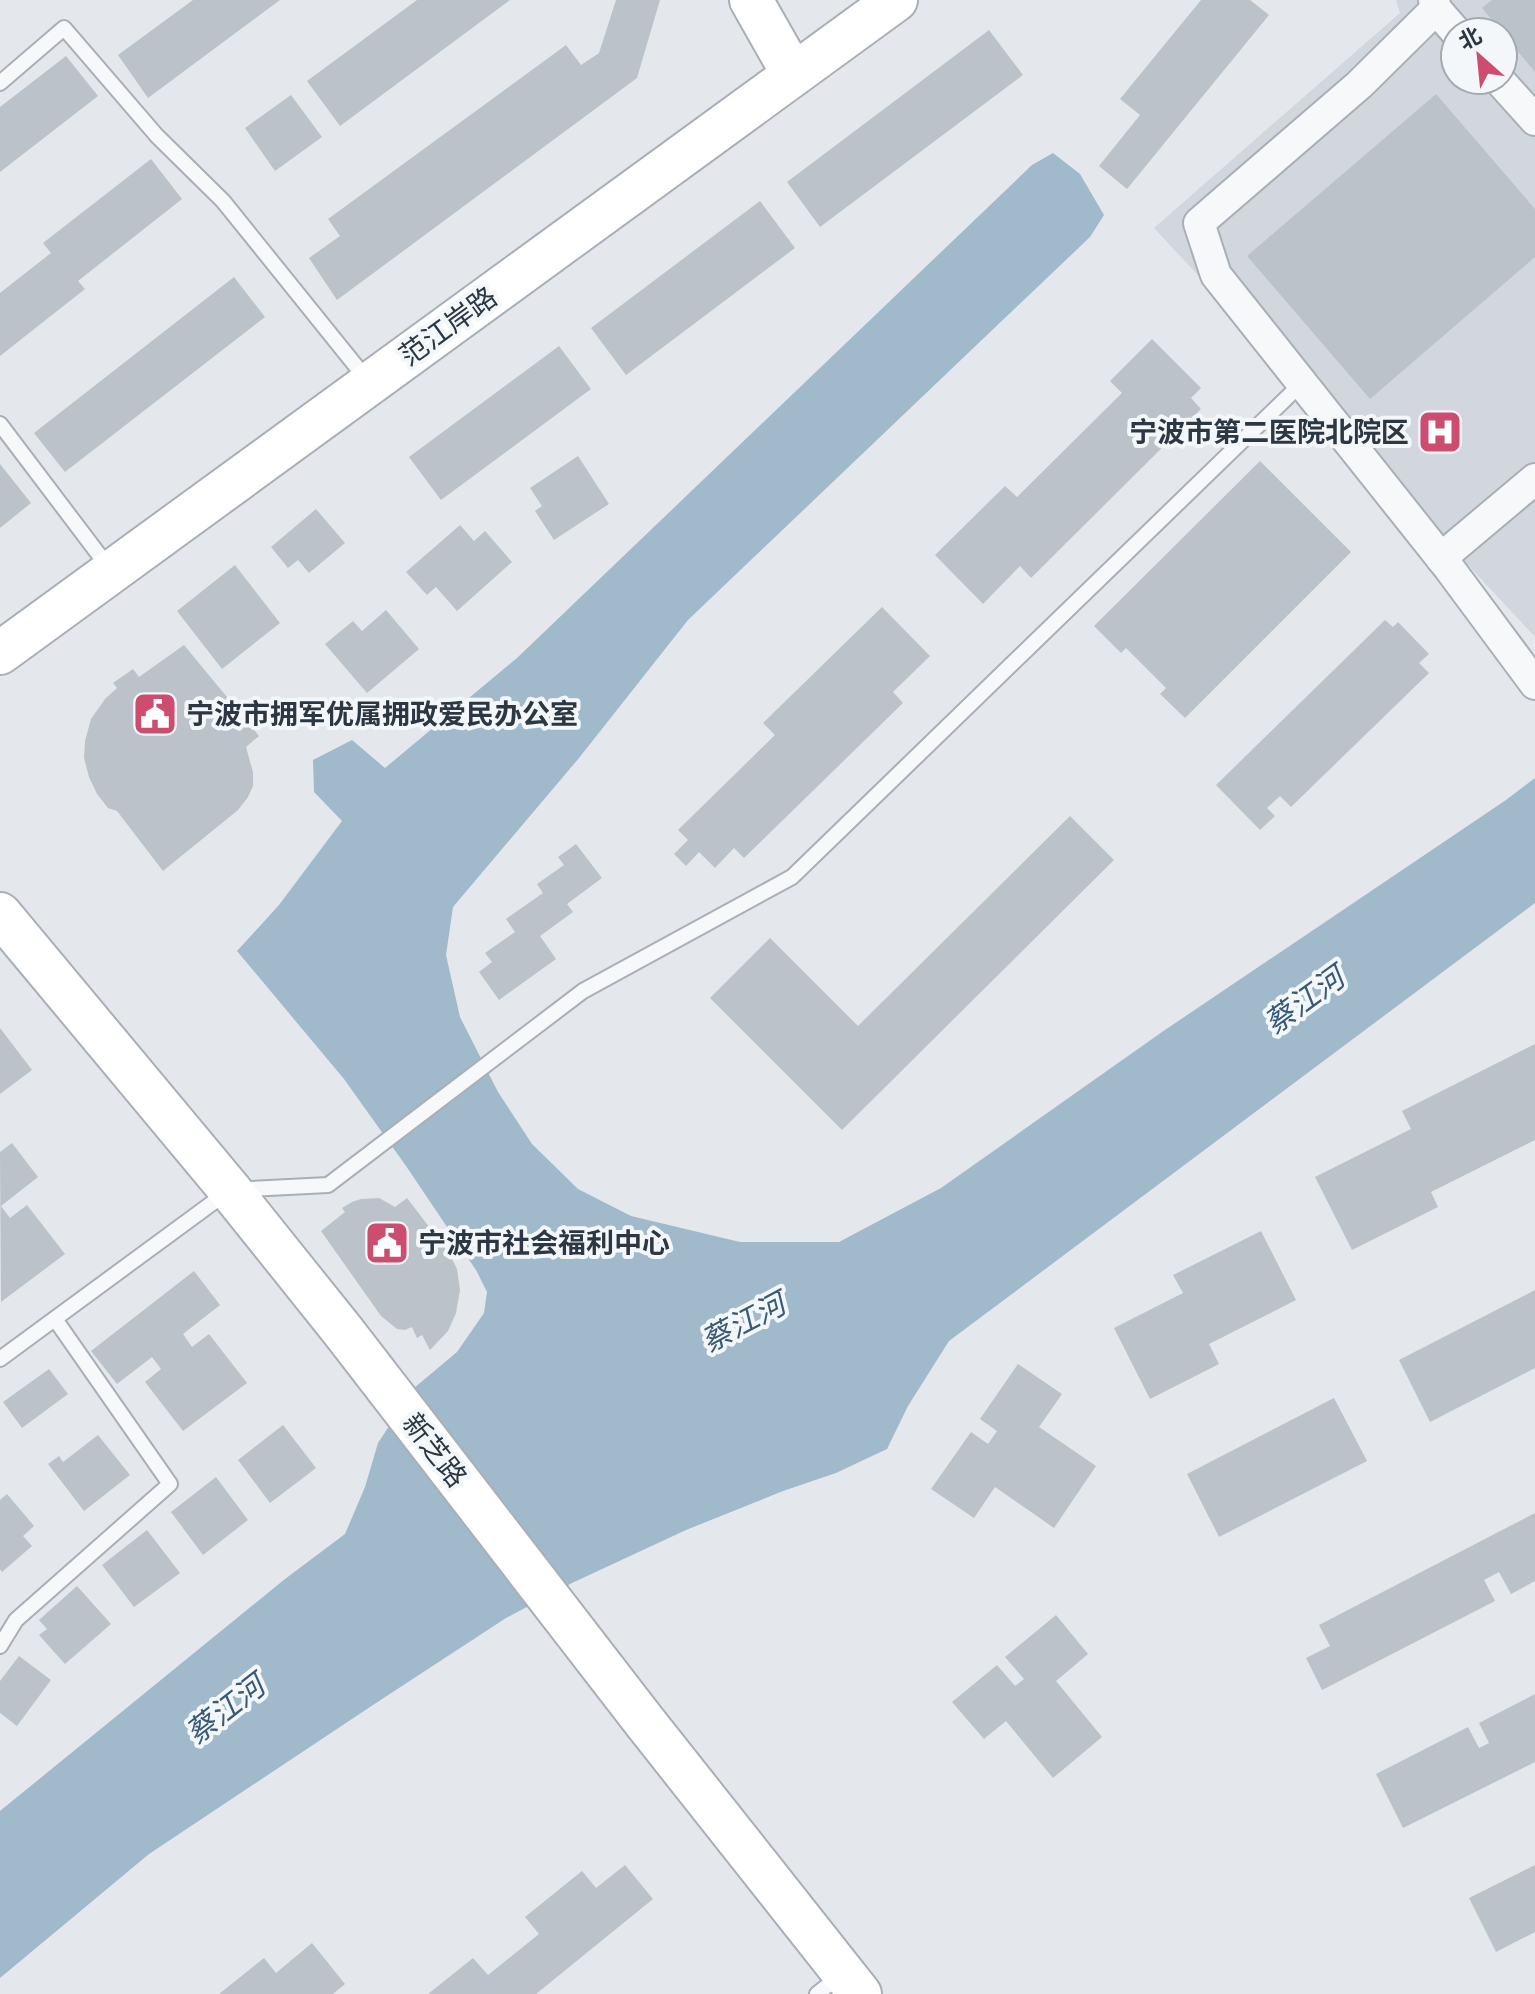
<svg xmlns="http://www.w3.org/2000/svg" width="1535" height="1994" font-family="'Archivo Narrow','Noto Sans SC',sans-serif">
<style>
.built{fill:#d2d7de;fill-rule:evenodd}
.water{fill:#a0b9cb}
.building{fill:#bbc2c9}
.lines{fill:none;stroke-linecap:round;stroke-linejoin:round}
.lane-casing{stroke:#a9afb6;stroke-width:18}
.street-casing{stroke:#a9afb6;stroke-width:34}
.secondary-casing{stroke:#a9afb6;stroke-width:46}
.lane{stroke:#f7f8fa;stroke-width:14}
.street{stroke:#f7f8fa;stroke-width:30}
.secondary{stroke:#fff;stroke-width:42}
.labels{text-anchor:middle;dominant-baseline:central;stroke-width:8;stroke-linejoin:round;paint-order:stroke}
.street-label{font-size:28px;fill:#2c3744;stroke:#f4f7f9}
.poi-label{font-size:28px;font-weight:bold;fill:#2c3744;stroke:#f4f7f9;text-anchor:start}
.water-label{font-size:30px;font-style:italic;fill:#365a78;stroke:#f4f7f9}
</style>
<rect width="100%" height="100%" fill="#e4e8ec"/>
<path class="built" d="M 1396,0 L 1535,0 L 1535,637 L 1154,228 L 1400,13 ZM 1455,32 L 1503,32 L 1503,80 L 1455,80 Z"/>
<path class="water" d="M 1053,153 L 1080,174 L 1104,215 L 1090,237 L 688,620 L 579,758 L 453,907 L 446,955 L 460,1017 L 498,1092 L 532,1144 L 578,1189 L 631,1216 L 740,1242 L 839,1242 L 941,1188 L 1162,1032 L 1506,800 L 1535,778 L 1535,903 L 949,1341 L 908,1406 L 887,1449 L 836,1473 L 783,1491 L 686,1530 L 572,1583 L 506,1618 L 376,1703 L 149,1854 L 0,1978 L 0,1811 L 285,1579 L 345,1534 L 365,1487 L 378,1443 L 414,1388 L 457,1352 L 484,1313 L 487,1292 L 476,1270 L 406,1166 L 344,1079 L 237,951 L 279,905 L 342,821 L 314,792 L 313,760 L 352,740 L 385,768 L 517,658 L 1032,165 Z"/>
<g class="building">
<path d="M 193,0 L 280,0 L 148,98 L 118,55 Z"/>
<path d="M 417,0 L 510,0 L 340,126 L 307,81 Z"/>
<path d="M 616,0 L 660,0 L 637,78 L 337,300 L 309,258 L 340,236 L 328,219 L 566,45 L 581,65 L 599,53 Z"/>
<path d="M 1201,0 L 1250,0 L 1269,15 L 1127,189 L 1099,166 L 1140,115 L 1120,99 Z"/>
<path d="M 1492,0 L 1535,0 L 1535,72 L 1482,8 Z"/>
<path d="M 989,30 L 1023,75 L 820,227 L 787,182 Z"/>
<path d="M 66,56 L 98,96 L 0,172 L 0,107 Z"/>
<path d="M 1436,94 L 1535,209 L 1535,257 L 1370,399 L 1247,256 Z"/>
<path d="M 291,95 L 322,137 L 275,171 L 245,128 Z"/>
<path d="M 151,159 L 182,199 L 78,281 L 85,289 L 0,356 L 0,293 L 51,253 L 43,243 Z"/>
<path d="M 760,201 L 795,248 L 626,375 L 591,328 Z"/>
<path d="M 234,277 L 265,317 L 65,472 L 34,433 Z"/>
<path d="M 1152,339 L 1201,388 L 1191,398 L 1201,409 L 1031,578 L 1020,566 L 983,604 L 935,555 L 1005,486 L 1017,497 L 1122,393 L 1110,381 Z"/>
<path d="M 559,346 L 591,389 L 441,500 L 409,457 Z"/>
<path d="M 578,456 L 609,504 L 554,540 L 535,511 L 542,506 L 530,488 Z"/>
<path d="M 1260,461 L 1351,552 L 1185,718 L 1160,694 L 1166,688 L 1126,648 L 1121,653 L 1094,626 Z"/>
<path d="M 0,464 L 31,503 L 0,528 Z"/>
<path d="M 316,509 L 345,543 L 309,573 L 298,560 L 288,568 L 271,547 Z"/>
<path d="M 460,525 L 474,541 L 485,531 L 512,562 L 457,611 L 436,587 L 427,595 L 406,572 Z"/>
<path d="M 235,565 L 280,623 L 222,669 L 177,611 Z"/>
<path d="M 882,607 L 930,656 L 893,692 L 903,703 L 744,858 L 734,848 L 715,868 L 699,852 L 686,866 L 674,854 L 688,840 L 678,830 L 775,735 L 763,723 Z"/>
<path d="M 386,610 L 419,649 L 367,693 L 325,644 L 353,621 L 362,631 Z"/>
<path d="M 1385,620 L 1393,627 L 1398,622 L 1429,654 L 1419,663 L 1429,673 L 1291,807 L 1280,796 L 1267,808 L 1275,816 L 1260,830 L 1216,785 Z"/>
<path d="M 184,645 L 259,736 L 246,747 L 253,772 L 253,786 L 248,797 L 238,810 L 163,871 L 117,811 L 108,808 L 97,794 L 89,777 L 84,758 L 85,741 L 91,719 L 105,699 L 117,688 L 113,683 L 133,669 L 139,677 Z"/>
<path d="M 1070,816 L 1114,860 L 842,1130 L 710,998 L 770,938 L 858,1026 Z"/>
<path d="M 576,844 L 602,878 L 567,904 L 573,912 L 540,936 L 556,959 L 499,1000 L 479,972 L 492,962 L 485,953 L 515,932 L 506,919 L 543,893 L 537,884 L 564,865 L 558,857 Z"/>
<path d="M 0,1028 L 32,1070 L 0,1094 Z"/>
<path d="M 1535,1044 L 1535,1140 L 1431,1192 L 1438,1207 L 1352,1250 L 1315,1177 L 1411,1129 L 1402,1111 Z"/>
<path d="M 12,1143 L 38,1177 L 1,1206 L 10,1218 L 27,1205 L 65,1254 L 1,1302 L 0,1152 Z"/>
<path d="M 379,1198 L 395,1207 L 407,1198 L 449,1253 L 457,1269 L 460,1290 L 456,1313 L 448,1331 L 430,1350 L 422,1335 L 417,1338 L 412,1327 L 405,1330 L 397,1329 L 381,1316 L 321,1231 L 345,1212 L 342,1208 L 352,1202 L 361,1199 Z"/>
<path d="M 1261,1231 L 1296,1300 L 1209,1344 L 1219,1364 L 1150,1399 L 1114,1328 L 1183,1293 L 1173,1275 Z"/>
<path d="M 194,1271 L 220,1305 L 183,1334 L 192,1347 L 209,1334 L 247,1383 L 183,1431 L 145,1382 L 161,1369 L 152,1357 L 117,1384 L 91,1351 Z"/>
<path d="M 1535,1290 L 1535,1368 L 1430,1422 L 1399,1360 Z"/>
<path d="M 1018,1364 L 1062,1394 L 1039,1427 L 1096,1466 L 1054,1528 L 995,1487 L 974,1518 L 931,1489 L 971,1432 L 988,1444 L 997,1431 L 980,1419 Z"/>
<path d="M 49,1369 L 68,1394 L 22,1428 L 3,1402 Z"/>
<path d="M 1334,1398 L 1367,1461 L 1219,1537 L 1187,1474 Z"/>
<path d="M 283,1425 L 316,1468 L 270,1503 L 238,1460 Z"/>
<path d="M 98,1435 L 130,1475 L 84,1511 L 48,1464 L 59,1456 L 63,1462 Z"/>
<path d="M 216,1477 L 248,1520 L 203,1555 L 171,1512 Z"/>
<path d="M 7,1494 L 34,1526 L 23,1536 L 32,1546 L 2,1572 L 0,1569 L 0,1500 Z"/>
<path d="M 1535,1513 L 1535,1581 L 1511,1594 L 1499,1572 L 1484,1580 L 1495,1601 L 1322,1690 L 1306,1658 L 1330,1646 L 1319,1625 Z"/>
<path d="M 147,1530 L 180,1573 L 134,1607 L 102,1565 Z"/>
<path d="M 77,1586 L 111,1624 L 65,1664 L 39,1635 L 47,1629 L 39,1620 Z"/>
<path d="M 1056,1615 L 1088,1654 L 1056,1681 L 1102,1737 L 1053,1778 L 1006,1721 L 984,1739 L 952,1702 L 997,1665 L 1015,1686 L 1024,1679 L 1005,1657 Z"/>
<path d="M 19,1656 L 51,1680 L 17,1726 L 0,1713 L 0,1681 Z"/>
<path d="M 1535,1694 L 1535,1762 L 1403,1828 L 1376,1774 L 1468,1727 L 1479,1748 L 1489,1743 L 1479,1723 Z"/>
<path d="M 625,1865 L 653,1899 L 536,1994 L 428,1994 L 473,1958 L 488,1975 L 539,1934 L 525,1917 L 582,1871 L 596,1888 Z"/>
<path d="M 1535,1865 L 1535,1932 L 1496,1952 L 1469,1898 Z"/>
<path d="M 312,1943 L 345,1984 L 333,1994 L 219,1994 L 264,1958 L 276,1973 Z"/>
</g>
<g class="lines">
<g class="lane-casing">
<g id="lane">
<path d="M 0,83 L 64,28 L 157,136 L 223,201 L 368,381"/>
<path d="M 0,424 L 109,568"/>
<path d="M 0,1359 L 230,1190 L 328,1185 L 583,991 L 792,877 L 1302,383"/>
<path d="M 0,1646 L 16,1620 L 170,1484 L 55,1319"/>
<path d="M 817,1994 L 842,1974"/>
</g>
</g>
<g class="street-casing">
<g id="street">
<path d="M 1434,0 L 1436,9 L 1456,32"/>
<path d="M 1436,9 L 1359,85 L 1199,223 L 1216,275 L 1449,568 L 1535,684"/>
<path d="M 1499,80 L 1535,120"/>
<path d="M 1441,558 L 1535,479"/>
</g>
</g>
<g class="secondary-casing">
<g id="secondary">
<path d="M 751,0 L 793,74"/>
<path d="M 0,653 L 896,0"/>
<path d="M 0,914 L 230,1190 L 343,1331 L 644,1721 L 860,1994"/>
</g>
</g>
<use href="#lane" class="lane"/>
<use href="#street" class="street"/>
<use href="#secondary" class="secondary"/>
</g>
<defs>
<g id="hospital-square" transform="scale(2.3)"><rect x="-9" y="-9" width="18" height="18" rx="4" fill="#cd4d6e" stroke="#f4f7f9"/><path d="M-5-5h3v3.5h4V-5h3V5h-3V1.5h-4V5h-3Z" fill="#fff"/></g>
<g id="civic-square" transform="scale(2.3)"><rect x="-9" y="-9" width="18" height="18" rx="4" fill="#cd4d6e" stroke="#f4f7f9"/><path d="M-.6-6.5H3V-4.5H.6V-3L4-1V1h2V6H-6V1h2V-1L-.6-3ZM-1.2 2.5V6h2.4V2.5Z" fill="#fff"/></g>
</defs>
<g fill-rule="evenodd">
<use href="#hospital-square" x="1440" y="432"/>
<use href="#civic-square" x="155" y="714"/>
<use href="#civic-square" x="387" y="1243"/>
</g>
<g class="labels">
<g class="street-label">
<text transform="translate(448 326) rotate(-36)">范江岸路</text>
<text transform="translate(435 1450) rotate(52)">新芝路</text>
</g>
<g class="poi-label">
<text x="1409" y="432" text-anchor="end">宁波市第二医院北院区</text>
<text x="186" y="714">宁波市拥军优属拥政爱民办公室</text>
<text x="418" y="1243">宁波市社会福利中心</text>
</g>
<g class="water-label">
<text transform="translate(1304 1000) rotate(-36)">蔡江河</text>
<text transform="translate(743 1322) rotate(-28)">蔡江河</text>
<text transform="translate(225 1709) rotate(-38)">蔡江河</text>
</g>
</g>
<g transform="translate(1479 56) rotate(333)"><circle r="38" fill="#f4f7f9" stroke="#a4aab1" stroke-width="2"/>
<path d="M0-6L14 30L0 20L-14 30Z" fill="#cd4d6e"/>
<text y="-12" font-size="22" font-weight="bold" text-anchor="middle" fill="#2c3744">北</text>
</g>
</svg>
